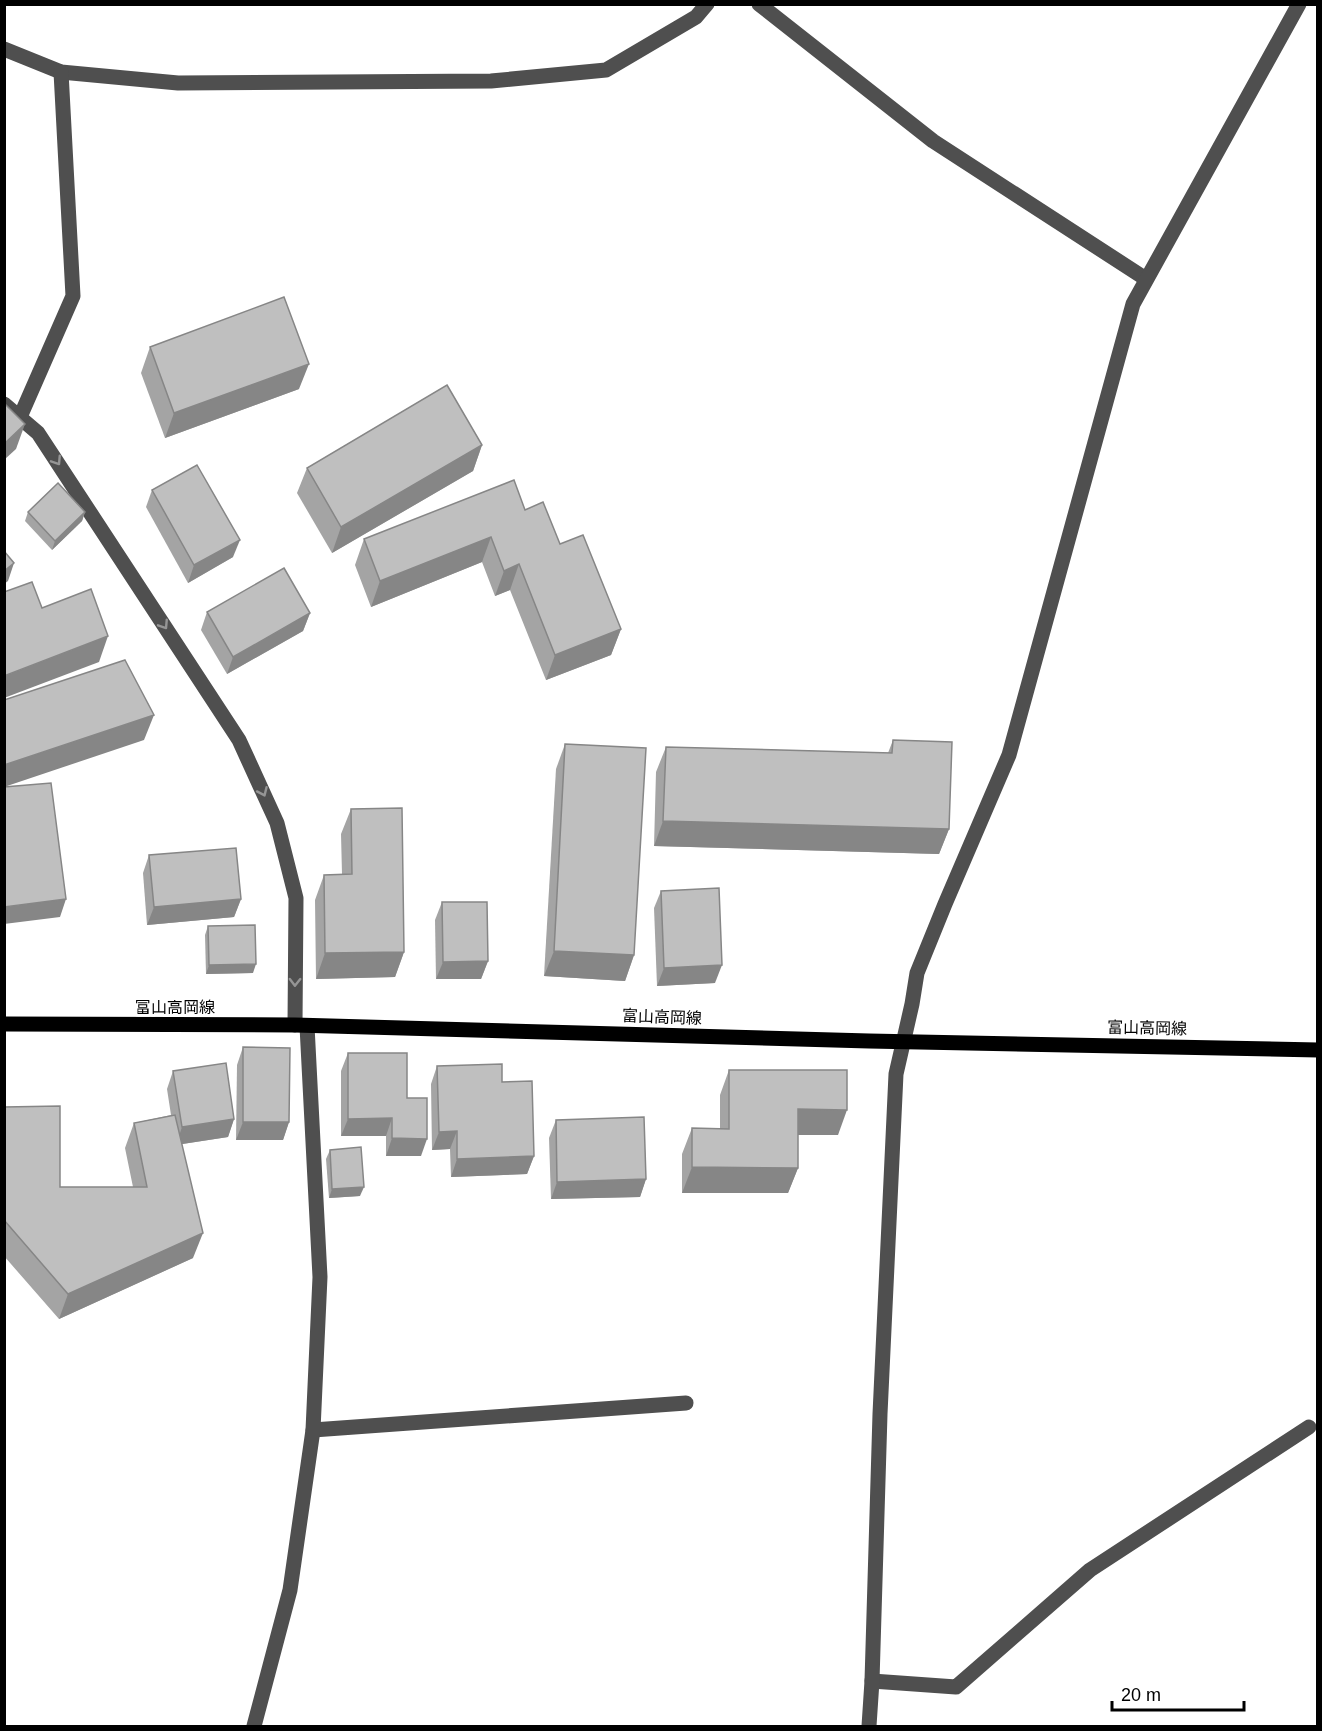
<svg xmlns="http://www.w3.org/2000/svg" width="1322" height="1731" font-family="Arial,'Noto Sans JP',sans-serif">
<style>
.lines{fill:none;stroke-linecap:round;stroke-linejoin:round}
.minor{stroke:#4f4f4f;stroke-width:15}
.major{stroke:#000;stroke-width:15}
.wall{fill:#a4a4a4}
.shaded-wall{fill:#868686}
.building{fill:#bfbfbf;stroke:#868686;stroke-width:1.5}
.oneway{stroke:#959595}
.labels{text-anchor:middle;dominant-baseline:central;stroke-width:5;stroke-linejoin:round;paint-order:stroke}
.street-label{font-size:16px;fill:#000;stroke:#fff}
</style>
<rect width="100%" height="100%" fill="#fff"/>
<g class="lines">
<g class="minor">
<path d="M 759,4 L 933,141 L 1146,279"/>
<path d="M 4,49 L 61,72 L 178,83 L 491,81 L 606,70 L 696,17 L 707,4"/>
<path d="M 4,404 L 38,433 L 239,740 L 277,823 L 296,898 L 295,1025"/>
<path d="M 20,417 L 73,296 L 61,72"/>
<path d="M 313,1430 L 686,1403"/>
<path d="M 872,1681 L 956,1687 L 1090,1570 L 1309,1427"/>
<path d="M 254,1726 L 290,1590 L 313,1430 L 320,1277 L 307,1026"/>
<path d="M 869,1726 L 872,1681 L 880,1414 L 896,1074 L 912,1004 L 917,973 L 945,904 L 1009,755 L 1133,304 L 1299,4"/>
</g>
<path class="major" d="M 4,1024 L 295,1025 L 869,1041 L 1318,1050"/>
</g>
<g class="wall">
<path d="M 150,347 L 299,389 L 165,438 L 141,373 Z"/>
<path d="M 482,445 L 473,471 L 332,553 L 297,493 L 307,468 Z"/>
<path d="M 152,490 L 233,557 L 188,583 L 146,507 Z"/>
<path d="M 525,510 L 560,544 L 621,629 L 611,655 L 546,680 L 510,590 L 495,596 L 482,562 L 371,607 L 355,565 L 364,539 Z"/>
<path d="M 28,512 L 85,512 L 82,521 L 52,550 L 25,521 Z"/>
<path d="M 207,612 L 310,613 L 303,631 L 227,674 L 201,630 Z"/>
<path d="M 893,740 L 949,829 L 939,854 L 654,846 L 656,772 L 666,747 L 888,753 Z"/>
<path d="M 565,744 L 634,955 L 625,981 L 544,976 L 556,769 Z"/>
<path d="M 351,809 L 404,952 L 395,977 L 316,979 L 315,900 L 324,875 L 342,874 L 341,834 Z"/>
<path d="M 149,855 L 241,899 L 234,917 L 147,925 L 143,873 Z"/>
<path d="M 661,891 L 715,983 L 657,986 L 654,908 Z"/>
<path d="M 442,902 L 488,961 L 481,979 L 436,979 L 435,920 Z"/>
<path d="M 208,926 L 253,973 L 206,974 L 205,935 Z"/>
<path d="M 243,1047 L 289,1122 L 283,1140 L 236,1140 L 237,1065 Z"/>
<path d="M 348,1053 L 407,1098 L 421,1156 L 386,1156 L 386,1136 L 341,1136 L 341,1071 Z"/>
<path d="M 437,1066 L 534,1156 L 527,1174 L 451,1177 L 450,1149 L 432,1150 L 431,1084 Z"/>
<path d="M 729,1070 L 838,1135 L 798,1135 L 798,1168 L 788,1193 L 682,1193 L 682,1154 L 692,1128 L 720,1129 L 720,1095 Z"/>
<path d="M 173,1071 L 234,1119 L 228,1137 L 182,1144 L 193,1258 L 59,1319 L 4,1256 L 4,1107 L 60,1187 L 133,1187 L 125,1148 L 134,1123 L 171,1115 L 167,1089 Z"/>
<path d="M 556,1120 L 646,1179 L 640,1197 L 551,1199 L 549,1138 Z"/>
<path d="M 330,1150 L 360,1196 L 329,1198 L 326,1159 Z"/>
</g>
<g class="shaded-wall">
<path d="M 309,364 L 299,389 L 165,438 L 174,413 Z"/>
<path d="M 25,424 L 16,449 L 4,460 L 4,444 Z"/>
<path d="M 482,445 L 473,471 L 332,553 L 341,527 Z"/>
<path d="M 85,512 L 82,521 L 52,550 L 55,541 Z"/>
<path d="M 491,537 L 482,562 L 371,607 L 380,581 Z"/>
<path d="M 240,540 L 233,557 L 188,583 L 194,565 Z"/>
<path d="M 14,563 L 8,581 L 4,584 L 4,571 Z"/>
<path d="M 519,564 L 510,590 L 495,596 L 504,571 Z"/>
<path d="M 310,613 L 303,631 L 227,674 L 233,657 Z"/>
<path d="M 621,629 L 611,655 L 546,680 L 555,655 Z"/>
<path d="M 108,636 L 99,662 L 4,698 L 4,676 Z"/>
<path d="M 154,715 L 144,740 L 4,787 L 4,765 Z"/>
<path d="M 663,821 L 949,829 L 939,854 L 654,846 Z"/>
<path d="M 66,899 L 60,917 L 4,924 L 4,907 Z"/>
<path d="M 241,899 L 234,917 L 147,925 L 154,907 Z"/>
<path d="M 554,951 L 634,955 L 625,981 L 544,976 Z"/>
<path d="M 404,952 L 395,977 L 316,979 L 325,953 Z"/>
<path d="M 488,961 L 481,979 L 436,979 L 443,962 Z"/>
<path d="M 256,964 L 253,973 L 206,974 L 209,965 Z"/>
<path d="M 722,965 L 715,983 L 657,986 L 664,968 Z"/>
<path d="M 798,1109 L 847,1110 L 838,1135 L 789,1135 Z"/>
<path d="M 392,1118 L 386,1136 L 341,1136 L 348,1119 Z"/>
<path d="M 234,1119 L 228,1137 L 176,1145 L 182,1127 Z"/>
<path d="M 243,1122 L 289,1122 L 283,1140 L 236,1140 Z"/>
<path d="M 457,1131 L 450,1149 L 432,1150 L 439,1132 Z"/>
<path d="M 392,1138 L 427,1139 L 421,1156 L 386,1156 Z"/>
<path d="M 534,1156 L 527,1174 L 451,1177 L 457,1159 Z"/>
<path d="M 692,1167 L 798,1168 L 788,1193 L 682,1193 Z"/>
<path d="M 646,1179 L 640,1197 L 551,1199 L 557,1182 Z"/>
<path d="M 364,1187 L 360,1196 L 329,1198 L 332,1189 Z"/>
<path d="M 203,1233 L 193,1258 L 59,1319 L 68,1294 Z"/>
</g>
<g class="building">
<path d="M 284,297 L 309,364 L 174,413 L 150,347 Z"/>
<path d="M 447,385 L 482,445 L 341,527 L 307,468 Z"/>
<path d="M 4,403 L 25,424 L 4,444 Z"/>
<path d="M 197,465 L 240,540 L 194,565 L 152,490 Z"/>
<path d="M 514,480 L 525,510 L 543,502 L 560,544 L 583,535 L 621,629 L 555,655 L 519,564 L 504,571 L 491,537 L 380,581 L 364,539 Z"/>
<path d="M 58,483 L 85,512 L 55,541 L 28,512 Z"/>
<path d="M 4,551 L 14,563 L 4,571 Z"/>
<path d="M 284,568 L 310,613 L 233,657 L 207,612 Z"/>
<path d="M 32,582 L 42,608 L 91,589 L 108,636 L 4,676 L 4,592 Z"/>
<path d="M 125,660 L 154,715 L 4,765 L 4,700 Z"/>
<path d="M 893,740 L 952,742 L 949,829 L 663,821 L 666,747 L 892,753 Z"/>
<path d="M 565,744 L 646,748 L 634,955 L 554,951 Z"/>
<path d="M 51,783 L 66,899 L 4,907 L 4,787 Z"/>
<path d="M 402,808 L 404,952 L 325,953 L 324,875 L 352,874 L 351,809 Z"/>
<path d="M 236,848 L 241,899 L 154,907 L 149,855 Z"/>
<path d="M 719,888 L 722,965 L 664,968 L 661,891 Z"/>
<path d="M 442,902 L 487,902 L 488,961 L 443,962 Z"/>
<path d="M 255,925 L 256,964 L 209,965 L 208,926 Z"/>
<path d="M 243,1047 L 290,1048 L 289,1122 L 243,1122 Z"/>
<path d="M 348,1053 L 407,1053 L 407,1098 L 427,1098 L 427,1139 L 392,1138 L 392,1118 L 348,1119 Z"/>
<path d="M 226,1063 L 234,1119 L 182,1127 L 173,1071 Z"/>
<path d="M 502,1064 L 502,1082 L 532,1081 L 534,1156 L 457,1159 L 457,1131 L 439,1132 L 437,1066 Z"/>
<path d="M 729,1070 L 847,1070 L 847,1110 L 798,1109 L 798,1168 L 692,1167 L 692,1128 L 729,1129 Z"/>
<path d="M 60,1106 L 60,1187 L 147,1187 L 134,1123 L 175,1115 L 203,1233 L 68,1294 L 4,1220 L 4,1107 Z"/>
<path d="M 644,1117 L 646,1179 L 557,1182 L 556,1120 Z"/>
<path d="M 361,1147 L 364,1187 L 332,1189 L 330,1150 Z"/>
</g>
<defs><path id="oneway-chevron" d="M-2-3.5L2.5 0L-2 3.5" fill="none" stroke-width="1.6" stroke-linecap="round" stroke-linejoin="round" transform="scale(1.5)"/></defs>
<g class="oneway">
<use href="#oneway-chevron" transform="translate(57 461) rotate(57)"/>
<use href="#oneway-chevron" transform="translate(164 625) rotate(57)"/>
<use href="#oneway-chevron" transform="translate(263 792) rotate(66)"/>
<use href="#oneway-chevron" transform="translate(295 982) rotate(91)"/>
</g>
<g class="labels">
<g class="street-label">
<text x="175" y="1007">富山高岡線</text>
<text transform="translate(662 1017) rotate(2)">富山高岡線</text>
<text transform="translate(1147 1028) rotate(1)">富山高岡線</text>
</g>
</g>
<rect width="1322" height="1731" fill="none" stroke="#000000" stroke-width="12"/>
<path d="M1112 1701v9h132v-9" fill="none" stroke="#000000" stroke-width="3"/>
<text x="1121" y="1701" font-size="18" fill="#000000" stroke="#ffffff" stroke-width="4.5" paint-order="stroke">20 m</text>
</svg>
